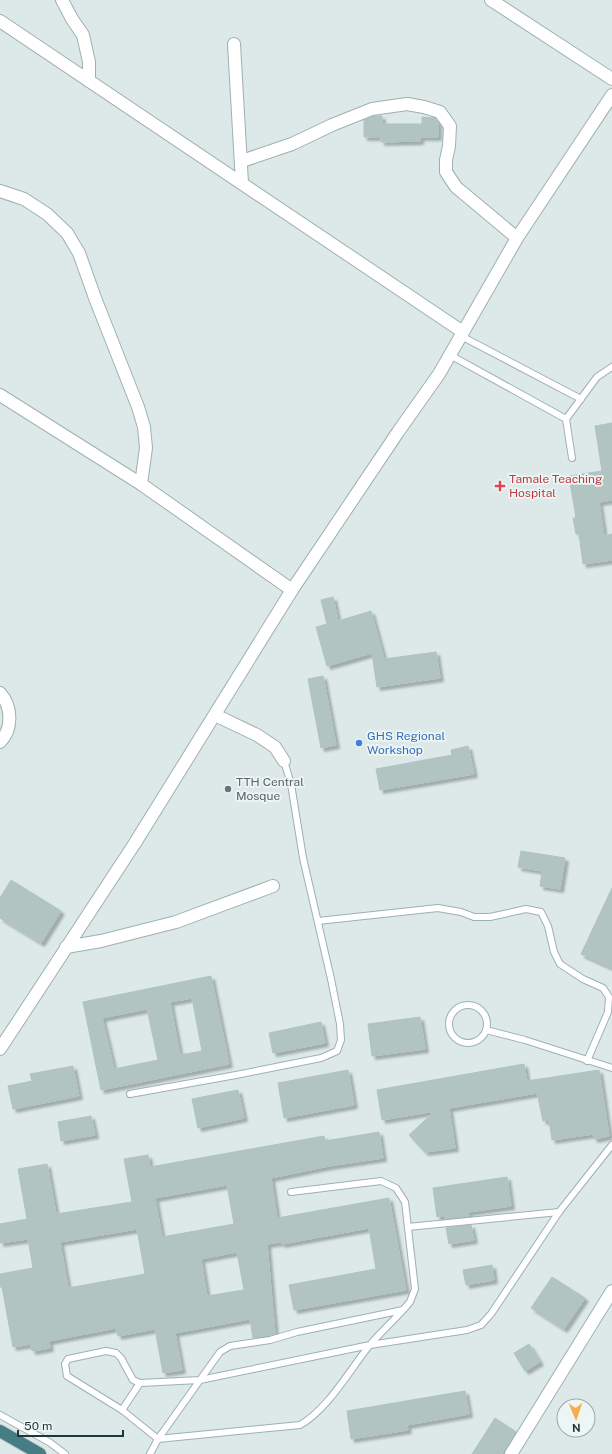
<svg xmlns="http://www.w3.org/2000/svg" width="612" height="1454" font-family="'Public Sans',sans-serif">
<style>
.building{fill:#b2c4c2;stroke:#afc3c1;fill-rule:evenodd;filter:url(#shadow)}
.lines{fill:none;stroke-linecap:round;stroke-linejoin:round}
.service-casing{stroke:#9fb0b0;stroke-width:8}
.minor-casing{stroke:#9fb0b0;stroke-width:14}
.trunk-casing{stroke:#bcc3c4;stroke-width:14}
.service{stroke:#fff;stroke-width:6}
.minor{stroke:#fff;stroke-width:12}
.trunk{stroke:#447e84;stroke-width:12}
.health-dot{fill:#e0444e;stroke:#edf6f4;stroke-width:1.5}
.shop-dot{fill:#3f7fe0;stroke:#edf6f4;stroke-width:1.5}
.worship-dot{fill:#6b7280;stroke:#edf6f4;stroke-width:1.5}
.labels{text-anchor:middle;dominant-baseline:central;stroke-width:3.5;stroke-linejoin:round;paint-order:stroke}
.health-label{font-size:12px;fill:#be3a42;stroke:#edf6f4;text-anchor:start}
.shop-label{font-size:12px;fill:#366cbe;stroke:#edf6f4;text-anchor:start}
.worship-label{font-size:12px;fill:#5b616d;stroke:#edf6f4;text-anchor:start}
</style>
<defs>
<filter id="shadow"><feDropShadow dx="3.5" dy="3.5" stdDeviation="1" flood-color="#0004"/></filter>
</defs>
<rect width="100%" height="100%" fill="#dce9e8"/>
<g class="building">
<path d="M 374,116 L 382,116 L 382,124 L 422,124 L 422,117 L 435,118 L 438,123 L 438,137 L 420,137 L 420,141 L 381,142 L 381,137 L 364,137 L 364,120 Z"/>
<path d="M 612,423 L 612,500 L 599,502 L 604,536 L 612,534 L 612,560 L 583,564 L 579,534 L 576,534 L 573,518 L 576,518 L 569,476 L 602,471 L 595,426 Z"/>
<path d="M 333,597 L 338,621 L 371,611 L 384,659 L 436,652 L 440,678 L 377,687 L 372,653 L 327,666 L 316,627 L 327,624 L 321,600 Z"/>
<path d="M 323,676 L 336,745 L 321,748 L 308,679 Z"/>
<path d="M 468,746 L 474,774 L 380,790 L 376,769 L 452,755 L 451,750 Z"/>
<path d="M 521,851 L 565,858 L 560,889 L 540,886 L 542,871 L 518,867 Z"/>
<path d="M 11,880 L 61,911 L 41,943 L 0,918 L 0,898 Z"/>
<path d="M 612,888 L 612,968 L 581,954 Z"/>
<path d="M 211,976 L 229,1064 L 101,1090 L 83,1002 ZM 192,998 L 202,1051 L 180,1055 L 170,1002 ZM 147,1009 L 158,1060 L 114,1069 L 102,1018 Z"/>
<path d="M 420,1017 L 425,1049 L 372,1056 L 368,1024 Z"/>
<path d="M 321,1022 L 325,1043 L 273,1053 L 269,1033 Z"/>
<path d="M 524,1064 L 527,1081 L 599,1070 L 609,1136 L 594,1139 L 593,1134 L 552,1140 L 549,1120 L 543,1121 L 537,1093 L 449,1108 L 455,1148 L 425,1152 L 409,1135 L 435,1111 L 382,1120 L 377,1090 Z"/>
<path d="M 73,1066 L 79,1096 L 13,1109 L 8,1086 L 32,1081 L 30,1074 Z"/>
<path d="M 348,1070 L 354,1105 L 284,1118 L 278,1083 Z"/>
<path d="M 238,1090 L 244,1118 L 198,1128 L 192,1099 Z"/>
<path d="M 91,1116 L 95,1135 L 61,1141 L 58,1122 Z"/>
<path d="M 379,1132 L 383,1158 L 329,1166 L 271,1178 L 277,1218 L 389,1198 L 406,1290 L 294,1310 L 289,1285 L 376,1269 L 369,1228 L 282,1244 L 281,1242 L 267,1244 L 275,1334 L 253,1338 L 250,1319 L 175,1333 L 182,1370 L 163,1373 L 155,1329 L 118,1336 L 116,1328 L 49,1341 L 50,1348 L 32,1351 L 31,1344 L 13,1347 L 2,1287 L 0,1287 L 0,1274 L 33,1268 L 28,1239 L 0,1243 L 0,1224 L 27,1219 L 18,1169 L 47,1164 L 56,1214 L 132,1202 L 124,1159 L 148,1155 L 150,1167 L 324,1136 L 325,1141 ZM 227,1185 L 234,1224 L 162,1237 L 155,1198 ZM 137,1229 L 145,1274 L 68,1288 L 60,1242 ZM 237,1252 L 244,1290 L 207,1296 L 201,1259 Z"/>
<path d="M 507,1177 L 511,1206 L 468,1212 L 469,1216 L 445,1219 L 444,1216 L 437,1217 L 433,1188 Z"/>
<path d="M 471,1225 L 474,1240 L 449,1244 L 446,1228 Z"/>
<path d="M 492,1265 L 494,1280 L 466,1285 L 463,1270 Z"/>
<path d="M 552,1277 L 585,1298 L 564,1329 L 531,1308 Z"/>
<path d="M 529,1344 L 540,1362 L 525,1371 L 514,1353 Z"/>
<path d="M 465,1391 L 469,1414 L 407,1425 L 408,1430 L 351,1439 L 347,1411 Z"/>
<path d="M 495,1418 L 516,1432 L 511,1440 L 502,1454 L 472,1454 Z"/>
</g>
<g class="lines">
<g class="service-casing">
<g id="service">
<path d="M 461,336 L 581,399"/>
<path d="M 450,355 L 566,419"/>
<path d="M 572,458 L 566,419 L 597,377 L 612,367"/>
<path d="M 318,921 L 438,908 L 461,912 L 474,917 L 490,917 L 526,909 L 541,912 L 548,926 L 554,952 L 560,964 L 583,979 L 603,988 L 609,997 L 608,1012 L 587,1061"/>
<circle cx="468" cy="1024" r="19"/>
<path d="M 486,1030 L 525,1040 L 612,1068"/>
<path d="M 130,1094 L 236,1075 L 321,1058 L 337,1051 L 341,1040 L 340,1024 L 331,979 L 303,858 L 291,784 L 284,761"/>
<path d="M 291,1192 L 381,1181 L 396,1188 L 405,1202 L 415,1289 L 410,1302 L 403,1310 L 297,1332 L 270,1340 L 230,1346 L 220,1352 L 200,1380 L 140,1383 L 133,1380 L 121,1358 L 116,1353 L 106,1351 L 68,1359 L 65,1364 L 67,1376 L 122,1410 L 158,1439 L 300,1425 C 328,1409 349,1371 369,1346 C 379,1334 392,1322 403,1310"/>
<path d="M 408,1227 L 559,1212"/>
<path d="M 122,1410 L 140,1383"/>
<path d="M 0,1415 L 49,1442 L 65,1454"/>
<path d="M 150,1454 L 158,1439 L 200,1380 L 370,1345 L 467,1330 L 481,1325 L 491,1314 L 559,1212 L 612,1145"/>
</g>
</g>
<g class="minor-casing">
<g id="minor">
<path d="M 62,0 L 72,19 L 83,35 L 89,62 L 89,81"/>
<path d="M 491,0 L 612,79"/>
<path d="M 0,21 L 463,332"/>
<path d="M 234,44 L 242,183"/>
<path d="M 242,161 L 292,144 L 332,125 L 372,109 L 407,104 L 424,107 L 440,112 L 450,126 L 449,146 L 446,160 L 446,172 L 456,187 L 517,238"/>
<path d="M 0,191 L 24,199 L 47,214 L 67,233 L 79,253 L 95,298 L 138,407 L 144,427 L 146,448 L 141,484"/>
<path d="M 0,395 L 141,484 L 292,590"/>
<path d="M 0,693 C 12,706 13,729 0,742"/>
<path d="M 215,715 L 257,735 L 275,747 L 284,761"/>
<path d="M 66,947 L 101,941 L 176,922 L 273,886"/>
<path d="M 0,1049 L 135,843 L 292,590 L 398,432 L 439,374 L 517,238 L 612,95"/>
<path d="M 511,1454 L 612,1291"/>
</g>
</g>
<g class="trunk-casing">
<path id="trunk" d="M 0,1431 L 40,1454"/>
</g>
<use href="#service" class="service"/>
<use href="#minor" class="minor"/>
<use href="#trunk" class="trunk"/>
</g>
<path class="health-dot" d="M498 480h4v4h4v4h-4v4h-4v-4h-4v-4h4z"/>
<circle class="shop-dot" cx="359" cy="743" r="4"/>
<circle class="worship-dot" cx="228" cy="789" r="4"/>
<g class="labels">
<g class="health-label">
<text x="509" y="479">Tamale Teaching<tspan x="509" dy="14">Hospital</tspan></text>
</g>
<g class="shop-label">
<text x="367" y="736">GHS Regional<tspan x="367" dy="14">Workshop</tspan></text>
</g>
<g class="worship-label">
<text x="236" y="782">TTH Central<tspan x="236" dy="14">Mosque</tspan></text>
</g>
</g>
<g transform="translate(576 1418) rotate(178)"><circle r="19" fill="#edf6f4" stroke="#9aaaa9"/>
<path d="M0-3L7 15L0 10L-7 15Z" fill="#f8ad4c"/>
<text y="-6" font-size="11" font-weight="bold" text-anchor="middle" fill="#1e3839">N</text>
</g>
<path d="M18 1430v6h105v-6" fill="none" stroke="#1e3839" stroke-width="2"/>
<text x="24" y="1430" font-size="12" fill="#1e3839" stroke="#edf6f4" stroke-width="3" paint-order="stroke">50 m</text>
</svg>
